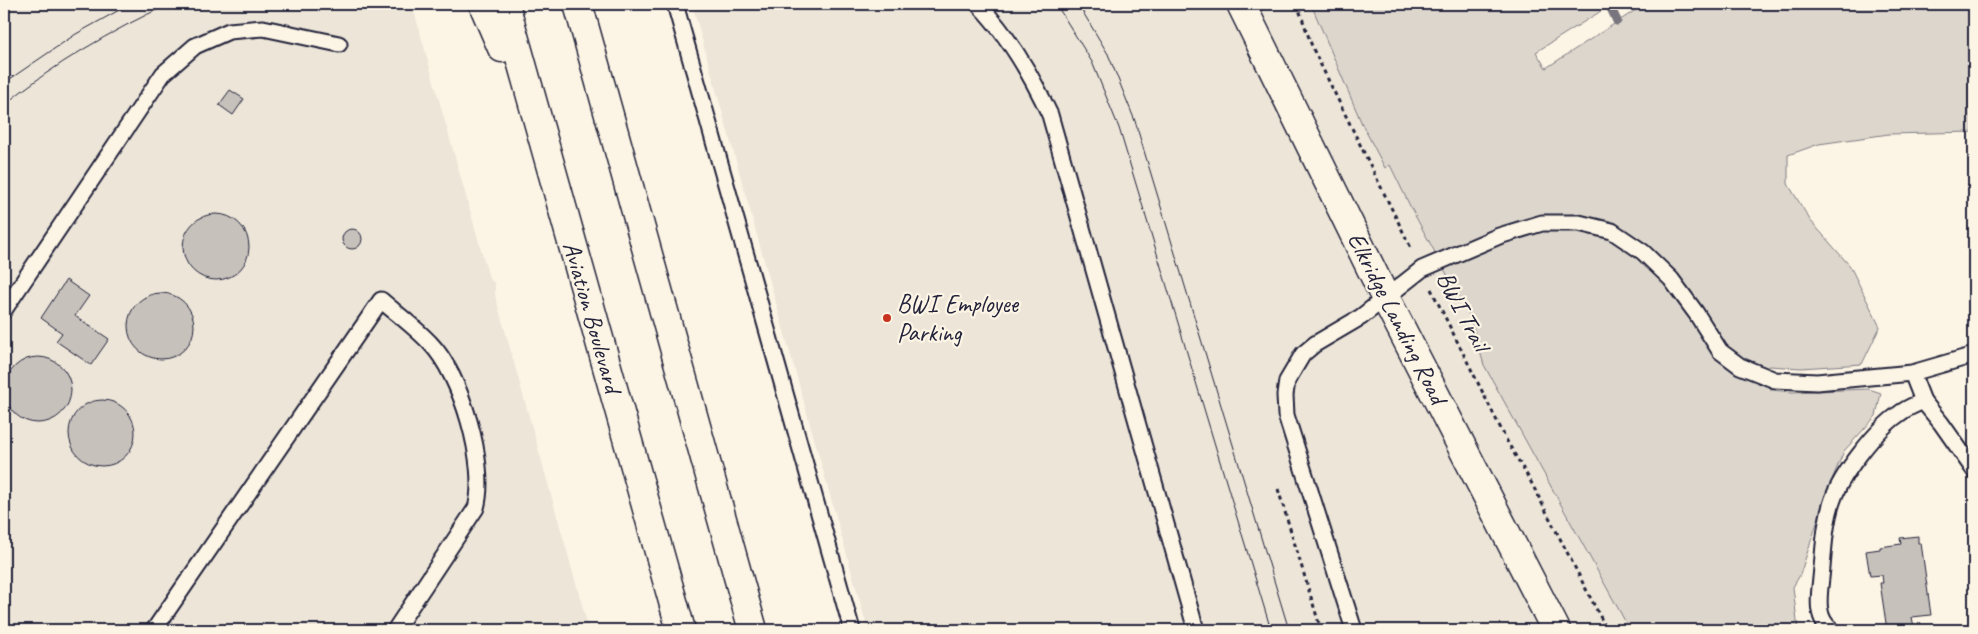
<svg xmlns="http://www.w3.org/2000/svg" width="1978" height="634" font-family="Caveat,sans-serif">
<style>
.built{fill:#ece5d8}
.green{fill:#dcd6cc;stroke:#7f7c84}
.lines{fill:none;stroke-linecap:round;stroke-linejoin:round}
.stream{stroke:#78757e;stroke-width:9}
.building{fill:#c6c1bb;stroke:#22223b}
.lane-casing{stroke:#22223b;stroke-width:19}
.secondary-casing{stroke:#22223b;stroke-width:31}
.primary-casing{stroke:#22223b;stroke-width:31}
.path{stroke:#22223b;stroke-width:3;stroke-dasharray:4 4;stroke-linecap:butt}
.lane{stroke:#fcf5e5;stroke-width:15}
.secondary{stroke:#fcf5e5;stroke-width:28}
.primary{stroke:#fcf5e5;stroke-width:28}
.tram{stroke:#22223b;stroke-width:1}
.poi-dot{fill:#c8321e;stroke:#fcf5e5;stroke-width:2}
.labels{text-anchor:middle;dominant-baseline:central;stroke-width:4.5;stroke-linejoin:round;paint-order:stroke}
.poi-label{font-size:25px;fill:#22223b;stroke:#fcf5e5;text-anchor:start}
.street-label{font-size:25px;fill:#22223b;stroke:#fcf5e5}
</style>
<rect width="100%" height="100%" fill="#fcf5e5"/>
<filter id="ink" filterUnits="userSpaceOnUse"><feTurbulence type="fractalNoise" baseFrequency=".02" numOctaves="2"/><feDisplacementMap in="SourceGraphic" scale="10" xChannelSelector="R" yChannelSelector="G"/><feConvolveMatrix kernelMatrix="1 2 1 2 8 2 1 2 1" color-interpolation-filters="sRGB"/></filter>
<g filter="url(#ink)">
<g class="built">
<path d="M 4,4 L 412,4 L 489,278 L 495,284 L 495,295 L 589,630 L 4,630 Z"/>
<path d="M 692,4 L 1313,4 L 1411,208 L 1639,630 L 868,630 Z"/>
</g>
<path class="green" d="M 1311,4 L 1610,4 L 1598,13 L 1536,52 L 1546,68 L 1645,4 L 1974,4 L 1974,132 L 1889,134 L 1819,144 L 1788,155 L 1788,184 L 1810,220 L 1850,266 L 1880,327 L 1862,364 L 1801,368 L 1769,366 L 1771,390 L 1792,392 L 1869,389 L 1881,393 L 1876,416 L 1844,451 L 1828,489 L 1800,575 L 1793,587 L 1798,630 L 1630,630 L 1484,365 L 1470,317 L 1411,208 L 1390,165 L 1385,168 L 1362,124 Z"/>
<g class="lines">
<path class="stream" d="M 1609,4 L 1617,21"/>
</g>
<g class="building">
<path d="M 230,90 L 244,99 L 233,115 L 219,105 Z"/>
<circle cx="216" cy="247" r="33"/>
<circle cx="352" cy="239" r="10"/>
<path d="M 66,280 L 89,296 L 75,316 L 109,339 L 91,365 L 56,341 L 62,333 L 41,318 Z"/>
<circle cx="161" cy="326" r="33"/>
<circle cx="38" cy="390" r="33"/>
<circle cx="102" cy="433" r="33"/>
<path d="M 1918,536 L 1918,543 L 1921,543 L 1931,615 L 1912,617 L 1914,627 L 1904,628 L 1904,630 L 1887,630 L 1880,583 L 1883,583 L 1882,575 L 1870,576 L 1866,551 L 1880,549 L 1880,547 L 1901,544 L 1900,538 Z"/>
</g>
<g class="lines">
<g class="lane-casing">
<g id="lane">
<path d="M 675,4 L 852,630"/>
<path d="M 978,4 C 1009,36 1032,76 1050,115 L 1196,630"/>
<path d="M 4,310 L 163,74 L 195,46 L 229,31 L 263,28 L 339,44"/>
<path d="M 1912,373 L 1923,401 L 1941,423 L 1974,470"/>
<path d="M 154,630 L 381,300 C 397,314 415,327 430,343 C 461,374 488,466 476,508 L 395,630"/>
<path d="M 1354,630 L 1286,415 L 1285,395 L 1287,381 L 1303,354 L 1315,344 L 1361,317 L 1422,269 L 1499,236 L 1542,223 L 1579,223 L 1612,231 L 1643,252 L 1671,279 L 1696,313 L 1720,351 L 1740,366 L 1775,380 L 1817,382 L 1912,373 L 1974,355"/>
<path d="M 1832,630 C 1815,619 1819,596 1821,578 C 1824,551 1824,520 1835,494 C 1845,470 1877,429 1899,414 C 1906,408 1915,405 1923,401"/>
</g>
</g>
<g class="secondary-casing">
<path id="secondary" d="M 1241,4 L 1385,297 L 1556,630"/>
</g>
<g class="primary-casing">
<g id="primary">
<path d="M 483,4 L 502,48"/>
<path d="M 505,4 L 681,630"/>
<path d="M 578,4 L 753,630"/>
</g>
</g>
<g class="path">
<path d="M 1297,4 L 1313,49 L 1412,250"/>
<path d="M 1431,289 L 1508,443 L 1531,482 L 1607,630"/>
<path d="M 1278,489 L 1321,630"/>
</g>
<use href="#lane" class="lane"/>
<use href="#secondary" class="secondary"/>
<use href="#primary" class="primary"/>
<g class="tram">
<path d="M 1056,4 L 1092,62 L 1119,128 L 1271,630"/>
<path d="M 1078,4 L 1108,54 L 1135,121 L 1289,630"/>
<path d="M 4,83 L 76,34 L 130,4"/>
<path d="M 4,105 C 54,64 111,31 169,4"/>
</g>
</g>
</g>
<circle class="poi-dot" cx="887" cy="318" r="5"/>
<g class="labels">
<g class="poi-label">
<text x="897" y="304">BWI Employee<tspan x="897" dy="29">Parking</tspan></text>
</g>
<g class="street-label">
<text transform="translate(1463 311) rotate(63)">BWI Trail</text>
<text transform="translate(592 317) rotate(74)">Aviation Boulevard</text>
<text transform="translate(1397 318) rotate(63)">Elkridge Landing Road</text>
</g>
</g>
<rect width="1978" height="634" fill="none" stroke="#fcf5e5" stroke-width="20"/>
<rect x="10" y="10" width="1958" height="614" fill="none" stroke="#22223b" stroke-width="2" filter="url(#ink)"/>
</svg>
